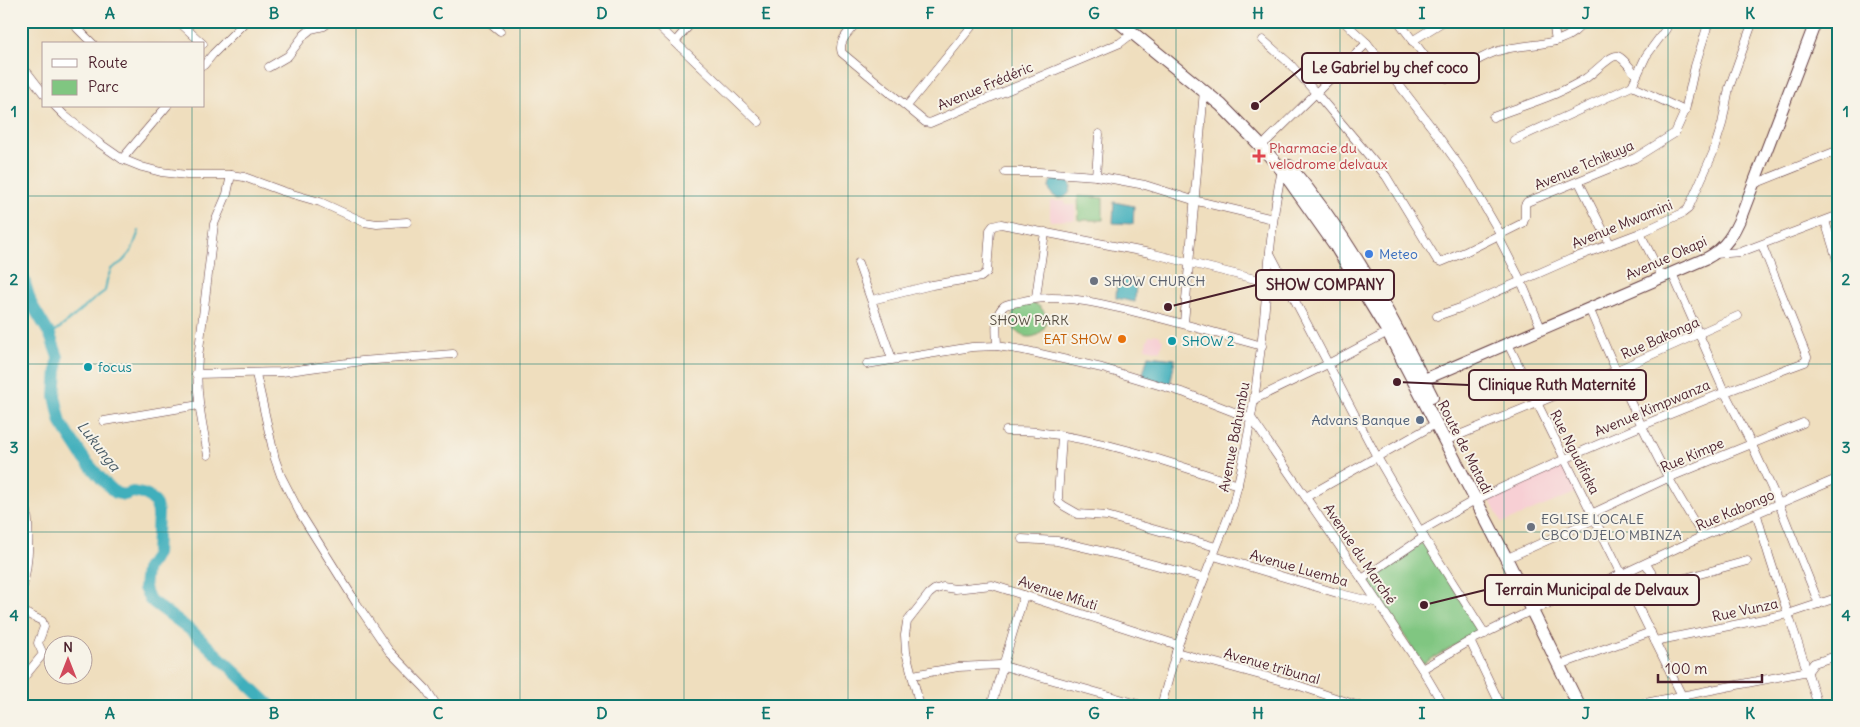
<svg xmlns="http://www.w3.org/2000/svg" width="1860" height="727" font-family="Delius,sans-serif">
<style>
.built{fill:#f7cfd4}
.green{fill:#80c681;stroke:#657256}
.water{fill:#40afbc;stroke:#456774}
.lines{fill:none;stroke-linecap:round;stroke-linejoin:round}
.stream{stroke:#40afbc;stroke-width:2}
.river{stroke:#40afbc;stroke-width:12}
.street-casing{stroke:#633c41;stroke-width:9}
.secondary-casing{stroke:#633c41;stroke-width:13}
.primary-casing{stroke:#633c41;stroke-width:14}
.street{stroke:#fff;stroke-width:8}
.secondary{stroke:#fff;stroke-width:11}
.primary{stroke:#fff;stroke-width:12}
.grid{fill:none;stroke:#0f766e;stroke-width:1;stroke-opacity:0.55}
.health-dot{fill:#e0444e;stroke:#f7f3e8;stroke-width:2}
.shop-dot{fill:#3f7fe0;stroke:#f7f3e8;stroke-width:2}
.worship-dot{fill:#6b7280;stroke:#f7f3e8;stroke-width:2}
.food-dot{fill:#e8710a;stroke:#f7f3e8;stroke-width:2}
.culture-dot{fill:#0f9aa8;stroke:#f7f3e8;stroke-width:2}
.service-dot{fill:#5c6f8a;stroke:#f7f3e8;stroke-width:2}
.labels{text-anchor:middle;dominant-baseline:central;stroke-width:4;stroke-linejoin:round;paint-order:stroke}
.street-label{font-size:14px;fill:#4a1f2b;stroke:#f7f3e8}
.health-label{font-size:14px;fill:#be3a42;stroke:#f7f3e8;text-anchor:start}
.shop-label{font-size:14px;fill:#366cbe;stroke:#f7f3e8;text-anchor:start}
.worship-label{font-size:14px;fill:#5b616d;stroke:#f7f3e8;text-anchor:start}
.park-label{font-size:14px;fill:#5a5145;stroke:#f7f3e8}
.food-label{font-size:14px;fill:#c56008;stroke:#f7f3e8;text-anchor:end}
.culture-label{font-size:14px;fill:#0d838f;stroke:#f7f3e8;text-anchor:start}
.service-label{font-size:14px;fill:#4e5e75;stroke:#f7f3e8;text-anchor:end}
.water-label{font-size:15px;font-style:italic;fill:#465965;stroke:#f7f3e8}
.leader{fill:none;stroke:#4a1f2b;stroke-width:2}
.callout-dot{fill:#4a1f2b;stroke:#f7f3e8;stroke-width:2}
.callout{fill:#f7f3e8;stroke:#4a1f2b;stroke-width:2}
.callout-label{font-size:15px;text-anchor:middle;font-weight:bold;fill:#4a1f2b}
.neatline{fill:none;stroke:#0f766e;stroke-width:2}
.grid-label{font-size:16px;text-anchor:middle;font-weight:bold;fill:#0f766e}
</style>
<rect width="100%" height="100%" fill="#f7f3e8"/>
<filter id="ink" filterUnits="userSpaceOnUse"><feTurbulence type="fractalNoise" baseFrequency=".02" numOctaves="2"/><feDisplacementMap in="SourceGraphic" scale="10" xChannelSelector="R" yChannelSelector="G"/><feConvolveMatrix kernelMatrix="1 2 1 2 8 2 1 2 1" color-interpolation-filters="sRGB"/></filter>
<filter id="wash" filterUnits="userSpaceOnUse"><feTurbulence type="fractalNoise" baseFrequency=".0096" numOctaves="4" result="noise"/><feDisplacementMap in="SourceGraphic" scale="20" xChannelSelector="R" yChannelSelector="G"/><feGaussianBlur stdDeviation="1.12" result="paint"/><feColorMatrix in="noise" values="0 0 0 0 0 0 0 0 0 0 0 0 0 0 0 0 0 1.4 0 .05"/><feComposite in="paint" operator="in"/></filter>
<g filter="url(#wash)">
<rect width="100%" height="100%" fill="#efdebe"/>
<g class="built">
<path d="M 1050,201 L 1065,201 L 1066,205 L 1076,205 L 1075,220 L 1050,221 Z"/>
<path d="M 1154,334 L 1161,336 L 1160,338 L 1163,339 L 1160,351 L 1145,348 L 1147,340 L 1150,335 L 1153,336 Z"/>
<path d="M 1565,462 L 1580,491 L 1502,523 L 1488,497 Z"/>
</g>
<g class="green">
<path d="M 1078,196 L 1103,198 L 1103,220 L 1079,220 Z"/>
<circle cx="1029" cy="320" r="17"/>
<path d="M 1423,542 L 1481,630 L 1423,664 L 1367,579 Z"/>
</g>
<g class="water">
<circle cx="1060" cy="187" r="11"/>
<path d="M 1114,202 L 1134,206 L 1133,224 L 1113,223 Z"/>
<path d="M 1117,278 L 1136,280 L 1135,302 L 1116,298 Z"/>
<path d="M 1148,356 L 1175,359 L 1170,385 L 1142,377 Z"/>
</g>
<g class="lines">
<path class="stream" d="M 50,335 C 70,322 86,304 105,291 L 107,280 L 111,269 L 122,262 L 131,252 L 139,231"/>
<path class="river" d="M 21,270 L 31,303 L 50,335 L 58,357 L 55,396 L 61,423 L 85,460 L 104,482 L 116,493 L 124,495 L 133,492 L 147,495 L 155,502 L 158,512 L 156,555 L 146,570 L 144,588 L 150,600 L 193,632 L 271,706"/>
</g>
</g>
<g filter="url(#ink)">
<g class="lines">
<g class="street-casing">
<g id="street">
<path d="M 80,21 L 77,28 L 93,44"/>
<path d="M 178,21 L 203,44"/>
<path d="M 488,21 L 500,31"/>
<path d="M 653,21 L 759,122"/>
<path d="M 858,21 C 851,30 837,41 842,53 L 925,122 L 930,123 L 1120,43 L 1133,33"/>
<path d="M 1343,21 L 1367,43 L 1436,133 L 1468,178 L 1501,235"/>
<path d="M 1398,21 L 1440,76 L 1447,78 C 1462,70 1478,58 1495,52 C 1524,41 1565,51 1584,21"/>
<path d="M 1553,21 L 1556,41"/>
<path d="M 1263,40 L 1289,63 L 1316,93 L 1386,176 L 1437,260 L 1441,262 L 1465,252 L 1523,223 L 1525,217 L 1525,205 L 1527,202 L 1635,158 L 1675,133 L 1685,111 L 1695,66 L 1709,21"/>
<path d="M 1412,41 L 1444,21"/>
<path d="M 675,42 L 693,21"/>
<path d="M 204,65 L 213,54 L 246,21"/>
<path d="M 269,67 L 288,56 L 304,35 L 311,29 L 324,26 L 331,21"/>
<path d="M 27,72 L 44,94"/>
<path d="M 1632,86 L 1685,111"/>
<path d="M 55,106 L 65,116 L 99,143 L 122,159 L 142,167 L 161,172 L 187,175 L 231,175 L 244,177 L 282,191 L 320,202 L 364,222 L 377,224 L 407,222"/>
<path d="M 907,106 L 976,21"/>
<path d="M 1493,117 C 1523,105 1558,96 1586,78 C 1593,74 1610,55 1617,56 C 1623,57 1632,70 1636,75"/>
<path d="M 1514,140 L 1632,86 L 1646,56 L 1666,29 L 1669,21"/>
<path d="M 1267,141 L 1367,43"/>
<path d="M 122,159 L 167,106"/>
<path d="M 1005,172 L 1039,172 L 1096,176 L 1145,185 L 1193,200 L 1273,219"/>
<path d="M 1096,176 L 1099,134"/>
<path d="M 1579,182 L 1610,244"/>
<path d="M 1754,184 L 1839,150"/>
<path d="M 1825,221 L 1839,266"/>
<path d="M 1640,233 L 1662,277"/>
<path d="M 1498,236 L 1521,281 L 1541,328"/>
<path d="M 1270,253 L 1377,457 L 1420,531 L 1485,634"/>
<path d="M 1715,254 L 1741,252 L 1839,215"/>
<path d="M 858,263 L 892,359"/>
<path d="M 1672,273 L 1724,391 L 1751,443 L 1779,504 L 1819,604"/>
<path d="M 1036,297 L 1045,232"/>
<path d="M 872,300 L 932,285 L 981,277 L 987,272 L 990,230 L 993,226 L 1001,224 L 1150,253 L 1267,282"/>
<path d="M 1589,308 C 1613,365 1638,422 1668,477 C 1679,497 1691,517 1703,536"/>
<path d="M 1437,316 L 1460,308 L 1571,259 L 1640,233 L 1683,213 L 1688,209 L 1713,153 L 1722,124 L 1729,88 L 1753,21"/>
<path d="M 1184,323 L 1204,90"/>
<path d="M 1508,344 L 1687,706"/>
<path d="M 997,346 C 997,334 993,315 1004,306 C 1008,303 1015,303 1019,302 C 1057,292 1098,303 1136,312 C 1178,322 1220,334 1262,346"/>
<path d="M 867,364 L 972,347 L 997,346 L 1023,350 L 1102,368 L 1185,393 L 1252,419 L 1362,579 L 1422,669 L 1444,706"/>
<path d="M 196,374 L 282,372 L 362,361 L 453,354"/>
<path d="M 256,374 L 275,459 L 281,476 L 300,513 L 357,604 L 389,651 L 426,689 L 437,706"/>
<path d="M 1255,399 L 1328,364 L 1388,332"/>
<path d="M 104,421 L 199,405"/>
<path d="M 1006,431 C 1016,431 1027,431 1037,432 C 1106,440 1172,463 1238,485"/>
<path d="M 1062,436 L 1058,497 L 1059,502 L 1064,506 L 1078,514 L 1107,516 L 1216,547"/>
<path d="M 1452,438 L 1615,371 L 1738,316"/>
<path d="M 208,455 C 202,423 195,391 198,358 L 214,224 L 227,194 L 231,175"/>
<path d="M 21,486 C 32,517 30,562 21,594"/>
<path d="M 1306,497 L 1437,423"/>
<path d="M 1482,497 C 1587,447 1695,402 1805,362 L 1807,357 L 1762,245"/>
<path d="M 1593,513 L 1668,478 L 1803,423"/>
<path d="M 1757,515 C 1774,579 1799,641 1818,706"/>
<path d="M 1420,531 L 1475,500"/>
<path d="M 1022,539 L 1057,541 L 1118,555 L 1204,578"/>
<path d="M 1214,556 L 1337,593 L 1378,603"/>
<path d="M 1512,556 L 1595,519"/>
<path d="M 1646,564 C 1652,573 1655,583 1667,583 L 1747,561"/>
<path d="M 1362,579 L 1424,537"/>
<path d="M 21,611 L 42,621 L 44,627 L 38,643 L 43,654 L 21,681"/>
<path d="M 1470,641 L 1501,706"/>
<path d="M 1655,641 L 1788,614 L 1839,597"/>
<path d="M 1176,652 L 1297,685 L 1359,706"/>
<path d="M 1565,663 L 1651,632"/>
<path d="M 1422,669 L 1470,641 L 1530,611 L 1622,574 L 1703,536 L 1839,478"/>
<path d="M 913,675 L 958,667 L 1000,665 L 1145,706"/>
<path d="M 920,706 L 906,652 L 905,635 L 907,622 L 929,594 L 934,590 L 943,587 L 955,589 L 992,585 L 1178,645"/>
<path d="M 991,706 L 1024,595"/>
<path d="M 1161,706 L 1178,645 L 1233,505 C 1246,453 1255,400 1261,347 C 1268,288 1269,228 1282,170"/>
<path d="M 1630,706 L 1808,671 L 1814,663 L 1839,655"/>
</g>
</g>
<g class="secondary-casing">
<path id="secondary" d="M 1416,383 L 1707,258 C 1726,248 1734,233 1742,214 L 1816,21"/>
</g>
<g class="primary-casing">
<g id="primary">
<path d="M 1118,21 L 1221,105 L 1261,146 L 1282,170 L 1335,245 L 1388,332 L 1506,558 L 1579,706"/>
<path d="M 1289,166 C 1348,235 1392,317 1432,397"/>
</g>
</g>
<use href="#street" class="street"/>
<use href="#secondary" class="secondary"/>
<use href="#primary" class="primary"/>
</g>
</g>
<path class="grid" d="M 192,21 L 192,44M 356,21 L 356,706M 520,21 L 520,706M 684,21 L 684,706M 848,21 L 848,706M 1012,21 L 1012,706M 1176,21 L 1176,706M 1340,21 L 1340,706M 1504,21 L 1504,706M 1668,21 L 1668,706M 192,106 L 192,706M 21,196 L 1839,196M 21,364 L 1839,364M 21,532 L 1839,532"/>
<path class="health-dot" d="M1256.5 148.5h5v5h5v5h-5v5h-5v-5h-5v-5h5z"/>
<circle class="shop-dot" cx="1369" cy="254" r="5"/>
<g class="worship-dot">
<circle cx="1094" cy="281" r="5"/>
<circle cx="1531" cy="527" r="5"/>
</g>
<circle class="food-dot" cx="1122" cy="339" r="5"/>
<g class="culture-dot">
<circle cx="1172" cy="341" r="5"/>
<circle cx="88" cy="367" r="5"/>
</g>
<circle class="service-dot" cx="1420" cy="420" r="5"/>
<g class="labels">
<g class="street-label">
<text transform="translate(985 86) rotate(-23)">Avenue Frédéric</text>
<text transform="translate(1584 165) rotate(-23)">Avenue Tchikuya</text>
<text transform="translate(1622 224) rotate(-22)">Avenue Mwamini</text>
<text transform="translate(1666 258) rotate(-24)">Avenue Okapi</text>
<text transform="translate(1660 338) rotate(-24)">Rue Bakonga</text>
<text transform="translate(1652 408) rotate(-23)">Avenue Kimpwanza</text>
<text transform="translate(1234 437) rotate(-79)">Avenue Bahumbu</text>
<text transform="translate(1465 447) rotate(63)">Route de Matadi</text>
<text transform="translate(1575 452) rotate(63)">Rue Ngudifaka</text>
<text transform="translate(1692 455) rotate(-23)">Rue Kimpe</text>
<text transform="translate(1735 510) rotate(-23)">Rue Kabongo</text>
<text transform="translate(1360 554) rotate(56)">Avenue du Marché</text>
<text transform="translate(1299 568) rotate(16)">Avenue Luemba</text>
<text transform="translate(1058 593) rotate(18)">Avenue Mfuti</text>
<text transform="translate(1745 610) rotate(-12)">Rue Vunza</text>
<text transform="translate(1272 666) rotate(16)">Avenue tribunal</text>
</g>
<g class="health-label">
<text x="1269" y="148">Pharmacie du<tspan x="1269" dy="16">velodrome delvaux</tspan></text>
</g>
<g class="shop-label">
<text x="1379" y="254">Meteo</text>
</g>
<g class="worship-label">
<text x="1104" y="281">SHOW CHURCH</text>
<text x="1541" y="519">EGLISE LOCALE<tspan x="1541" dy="16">CBCO DJELO MBINZA</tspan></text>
</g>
<g class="park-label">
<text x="1029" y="320">SHOW PARK</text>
</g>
<g class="food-label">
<text x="1112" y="339">EAT SHOW</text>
</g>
<g class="culture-label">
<text x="1182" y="341">SHOW 2</text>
<text x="98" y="367">focus</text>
</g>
<g class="service-label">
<text x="1410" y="420">Advans Banque</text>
</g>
<g class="water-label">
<text transform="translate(99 446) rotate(52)">Lukunga</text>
</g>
</g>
<path class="leader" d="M1255 106L1302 68M1168 307L1256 285M1397 382L1469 385M1424 605L1485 590"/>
<g class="callout-dot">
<circle cx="1255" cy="106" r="5"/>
<circle cx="1168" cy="307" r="5"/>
<circle cx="1397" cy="382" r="5"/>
<circle cx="1424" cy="605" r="5"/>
</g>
<g class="callout">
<rect x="1302" y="53" width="177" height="30" rx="5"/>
<rect x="1256" y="270" width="138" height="30" rx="5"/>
<rect x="1469" y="370" width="177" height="30" rx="5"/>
<rect x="1485" y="575" width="214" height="30" rx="5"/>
</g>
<g class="callout-label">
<text x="1390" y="73">Le Gabriel by chef coco</text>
<text x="1325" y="290">SHOW COMPANY</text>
<text x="1557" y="390">Clinique Ruth Maternité</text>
<text x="1592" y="595">Terrain Municipal de Delvaux</text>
</g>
<rect width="1860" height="727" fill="none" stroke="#f7f3e8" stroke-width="55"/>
<rect x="42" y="42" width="162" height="65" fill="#f7f3e8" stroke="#b29e9c"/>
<rect x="52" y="59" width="25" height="8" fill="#ffffff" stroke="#b29e9c"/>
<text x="88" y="68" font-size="15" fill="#4a1f2b">Route</text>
<rect x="52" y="80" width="25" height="15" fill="#80c681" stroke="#b29e9c"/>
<text x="88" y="92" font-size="15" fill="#4a1f2b">Parc</text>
<g transform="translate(68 660)"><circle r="24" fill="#f7f3e8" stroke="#b29e9c"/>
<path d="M0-4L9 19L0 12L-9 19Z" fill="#d1495b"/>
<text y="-8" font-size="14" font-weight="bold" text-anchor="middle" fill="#4a1f2b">N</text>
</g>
<path d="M1658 674v8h104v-8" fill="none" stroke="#4a1f2b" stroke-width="2.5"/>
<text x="1665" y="674" font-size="15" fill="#4a1f2b" stroke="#f7f3e8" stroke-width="4" paint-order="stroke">100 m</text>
<rect x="28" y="28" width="1804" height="672" class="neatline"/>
<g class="grid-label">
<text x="110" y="19">A</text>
<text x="274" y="19">B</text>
<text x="438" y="19">C</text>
<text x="602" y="19">D</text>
<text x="766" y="19">E</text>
<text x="930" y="19">F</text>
<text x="1094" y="19">G</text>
<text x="1258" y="19">H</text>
<text x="1422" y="19">I</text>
<text x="1586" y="19">J</text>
<text x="1750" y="19">K</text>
<text x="14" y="117">1</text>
<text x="1846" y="117">1</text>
<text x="14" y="285">2</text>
<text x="1846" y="285">2</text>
<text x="14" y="453">3</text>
<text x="1846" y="453">3</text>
<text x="14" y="621">4</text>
<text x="1846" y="621">4</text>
<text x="110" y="719">A</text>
<text x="274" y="719">B</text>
<text x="438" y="719">C</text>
<text x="602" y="719">D</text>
<text x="766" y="719">E</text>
<text x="930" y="719">F</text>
<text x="1094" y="719">G</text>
<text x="1258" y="719">H</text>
<text x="1422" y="719">I</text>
<text x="1586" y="719">J</text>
<text x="1750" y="719">K</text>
</g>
</svg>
